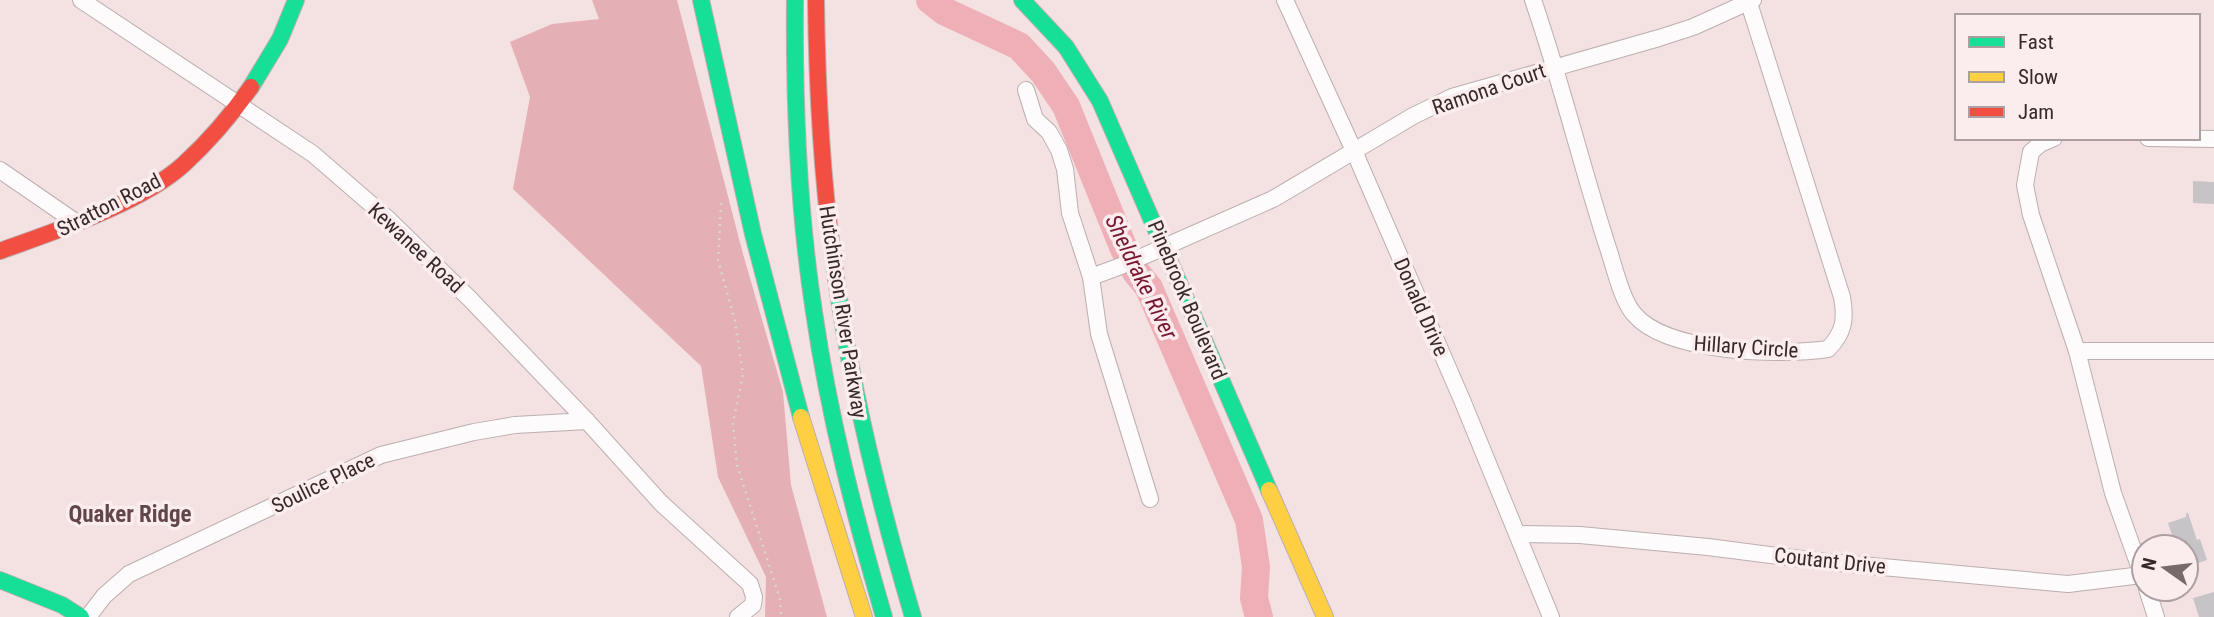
<svg xmlns="http://www.w3.org/2000/svg" width="2214" height="617" font-family="'Roboto Condensed',sans-serif">
<style>
.forest{fill:#e4afb5}
.lines{fill:none;stroke-linecap:round;stroke-linejoin:round}
.river{stroke:#eeafb6;stroke-width:28}
.building{fill:#c7c4c8}
.street-casing{stroke:#bcaeaf;stroke-width:18}
.fast-casing{stroke:#bcaeaf;stroke-width:18}
.slow-casing{stroke:#bcaeaf;stroke-width:18}
.jam-casing{stroke:#bcaeaf;stroke-width:18}
.path{stroke:#dad4d5;stroke-width:2.5;stroke-dasharray:2 5;stroke-linecap:butt}
.street{stroke:#fdfbfb;stroke-width:16}
.fast{stroke:#16e098;stroke-width:16}
.slow{stroke:#ffcf43;stroke-width:16}
.jam{stroke:#f24e42;stroke-width:16}
.labels{text-anchor:middle;dominant-baseline:central;stroke-width:7;stroke-linejoin:round;paint-order:stroke}
.street-label{font-size:21px;fill:#35292a;stroke:#fbedee}
.water-label{font-size:23px;font-style:italic;fill:#771830;stroke:#fbedee}
.neighbourhood-label{font-size:23px;font-weight:bold;fill:#61474a;stroke:#fbedee}
</style>
<rect width="100%" height="100%" fill="#f4e2e3"/>
<path class="forest" d="M 592,0 L 677,0 L 743,254 L 783,392 L 791,485 L 827,617 L 765,617 L 766,577 L 718,477 L 701,366 L 513,189 L 530,97 L 510,42 L 552,24 L 599,19 Z"/>
<g class="lines">
<path class="river" d="M 930,0 L 944,11 L 1019,46 L 1043,72 L 1066,106 L 1124,249 L 1136,272 L 1149,288 L 1249,520 L 1256,567 L 1254,598 L 1259,617"/>
</g>
<g class="building">
<path d="M 2193,181 L 2214,182 L 2214,204 L 2193,203 Z"/>
<path d="M 2186,513 L 2188,513 L 2197,540 L 2200,539 L 2207,560 L 2186,567 L 2186,547 L 2176,547 L 2168,523 L 2186,517 Z"/>
<path d="M 2214,592 L 2214,617 L 2199,617 L 2193,598 Z"/>
</g>
<g class="lines">
<g class="street-casing">
<g id="street">
<path d="M 81,0 L 313,154 L 387,218 L 470,299 L 587,421 L 661,503 L 750,584 L 754,597 L 753,605 L 738,617"/>
<path d="M 1285,0 L 1354,151 L 1462,400 L 1551,617"/>
<path d="M 1533,0 C 1561,81 1581,164 1607,245 C 1614,265 1621,299 1634,314 C 1666,353 1781,356 1828,349 C 1844,333 1846,319 1842,297 L 1748,0"/>
<path d="M 1026,90 L 1035,119 L 1049,132 L 1059,150 L 1065,169 L 1070,213 L 1091,277 L 1099,334 L 1150,499"/>
<path d="M 2054,138 L 2040,144 L 2031,152 L 2025,185 L 2031,215 L 2077,351 L 2113,493 L 2144,580"/>
<path d="M 2148,138 L 2214,139"/>
<path d="M 0,170 L 77,223"/>
<path d="M 1091,277 L 1121,266 L 1273,199 L 1413,116 L 1452,97 L 1659,38 L 1693,27 L 1753,0"/>
<path d="M 2077,351 L 2214,351"/>
<path d="M 1518,534 L 1580,535 L 1708,547 L 1817,561 L 2068,584 L 2142,575"/>
<path d="M 2147,589 L 2156,617"/>
<path d="M 88,617 L 104,596 L 129,574 L 381,455 L 474,432 L 515,425 L 587,421"/>
</g>
</g>
<g class="fast-casing">
<g id="fast">
<path d="M 701,0 L 753,234 L 801,417"/>
<path d="M 795,0 C 794,105 798,209 814,312 C 829,416 855,517 884,617"/>
<path d="M 1022,0 L 1066,47 L 1100,101 L 1269,490"/>
<path d="M 251,87 L 280,39 L 296,0"/>
<path d="M 836,278 C 852,393 880,505 913,617"/>
<path d="M 0,580 L 62,605 L 81,617"/>
</g>
</g>
<g class="slow-casing">
<g id="slow">
<path d="M 801,417 L 864,617"/>
<path d="M 1269,490 L 1325,617"/>
</g>
</g>
<g class="jam-casing">
<g id="jam">
<path d="M 816,0 C 817,93 822,186 836,278"/>
<path d="M 0,251 C 55,231 140,204 184,164 C 208,142 232,114 251,87"/>
</g>
</g>
<path class="path" d="M 721,203 L 718,260 L 735,321 L 743,374 L 733,423 L 737,465 L 780,599 L 781,617"/>
<use href="#street" class="street"/>
<use href="#fast" class="fast"/>
<use href="#slow" class="slow"/>
<use href="#jam" class="jam"/>
</g>
<g class="labels">
<g class="street-label">
<text transform="translate(1489 89) rotate(-19)">Ramona Court</text>
<text transform="translate(109 205) rotate(-27)">Stratton Road</text>
<text transform="translate(416 248) rotate(43)">Kewanee Road</text>
<text transform="translate(1187 300) rotate(67)">Pinebrook Boulevard</text>
<text transform="translate(1421 307) rotate(66)">Donald Drive</text>
<text transform="translate(843 312) rotate(81)">Hutchinson River Parkway</text>
<text transform="translate(1746 347) rotate(4)">Hillary Circle</text>
<text transform="translate(323 483) rotate(-26)">Soulice Place</text>
<text transform="translate(1830 561) rotate(6)">Coutant Drive</text>
</g>
<g class="water-label">
<text transform="translate(1141 277) rotate(64)">Sheldrake River</text>
</g>
<g class="neighbourhood-label">
<text x="130" y="514">Quaker Ridge</text>
</g>
</g>
<rect x="1955" y="14" width="245" height="126" fill="#fbedee" stroke="#ac9fa0" stroke-width="2"/>
<rect x="1969" y="37" width="35" height="10" fill="#16e098" stroke="#ac9fa0" stroke-width="2"/>
<text x="2018" y="49" font-size="21" fill="#35292a">Fast</text>
<rect x="1969" y="72" width="35" height="10" fill="#ffcf43" stroke="#ac9fa0" stroke-width="2"/>
<text x="2018" y="84" font-size="21" fill="#35292a">Slow</text>
<rect x="1969" y="107" width="35" height="10" fill="#f24e42" stroke="#ac9fa0" stroke-width="2"/>
<text x="2018" y="119" font-size="21" fill="#35292a">Jam</text>
<g transform="translate(2165 568) rotate(284)"><circle r="33" fill="#fbedee" stroke="#ac9fa0" stroke-width="2"/>
<path d="M0-5L12 26L0 18L-12 26Z" fill="#786a6b"/>
<text y="-10" font-size="19" font-weight="bold" text-anchor="middle" fill="#35292a">N</text>
</g>
</svg>
